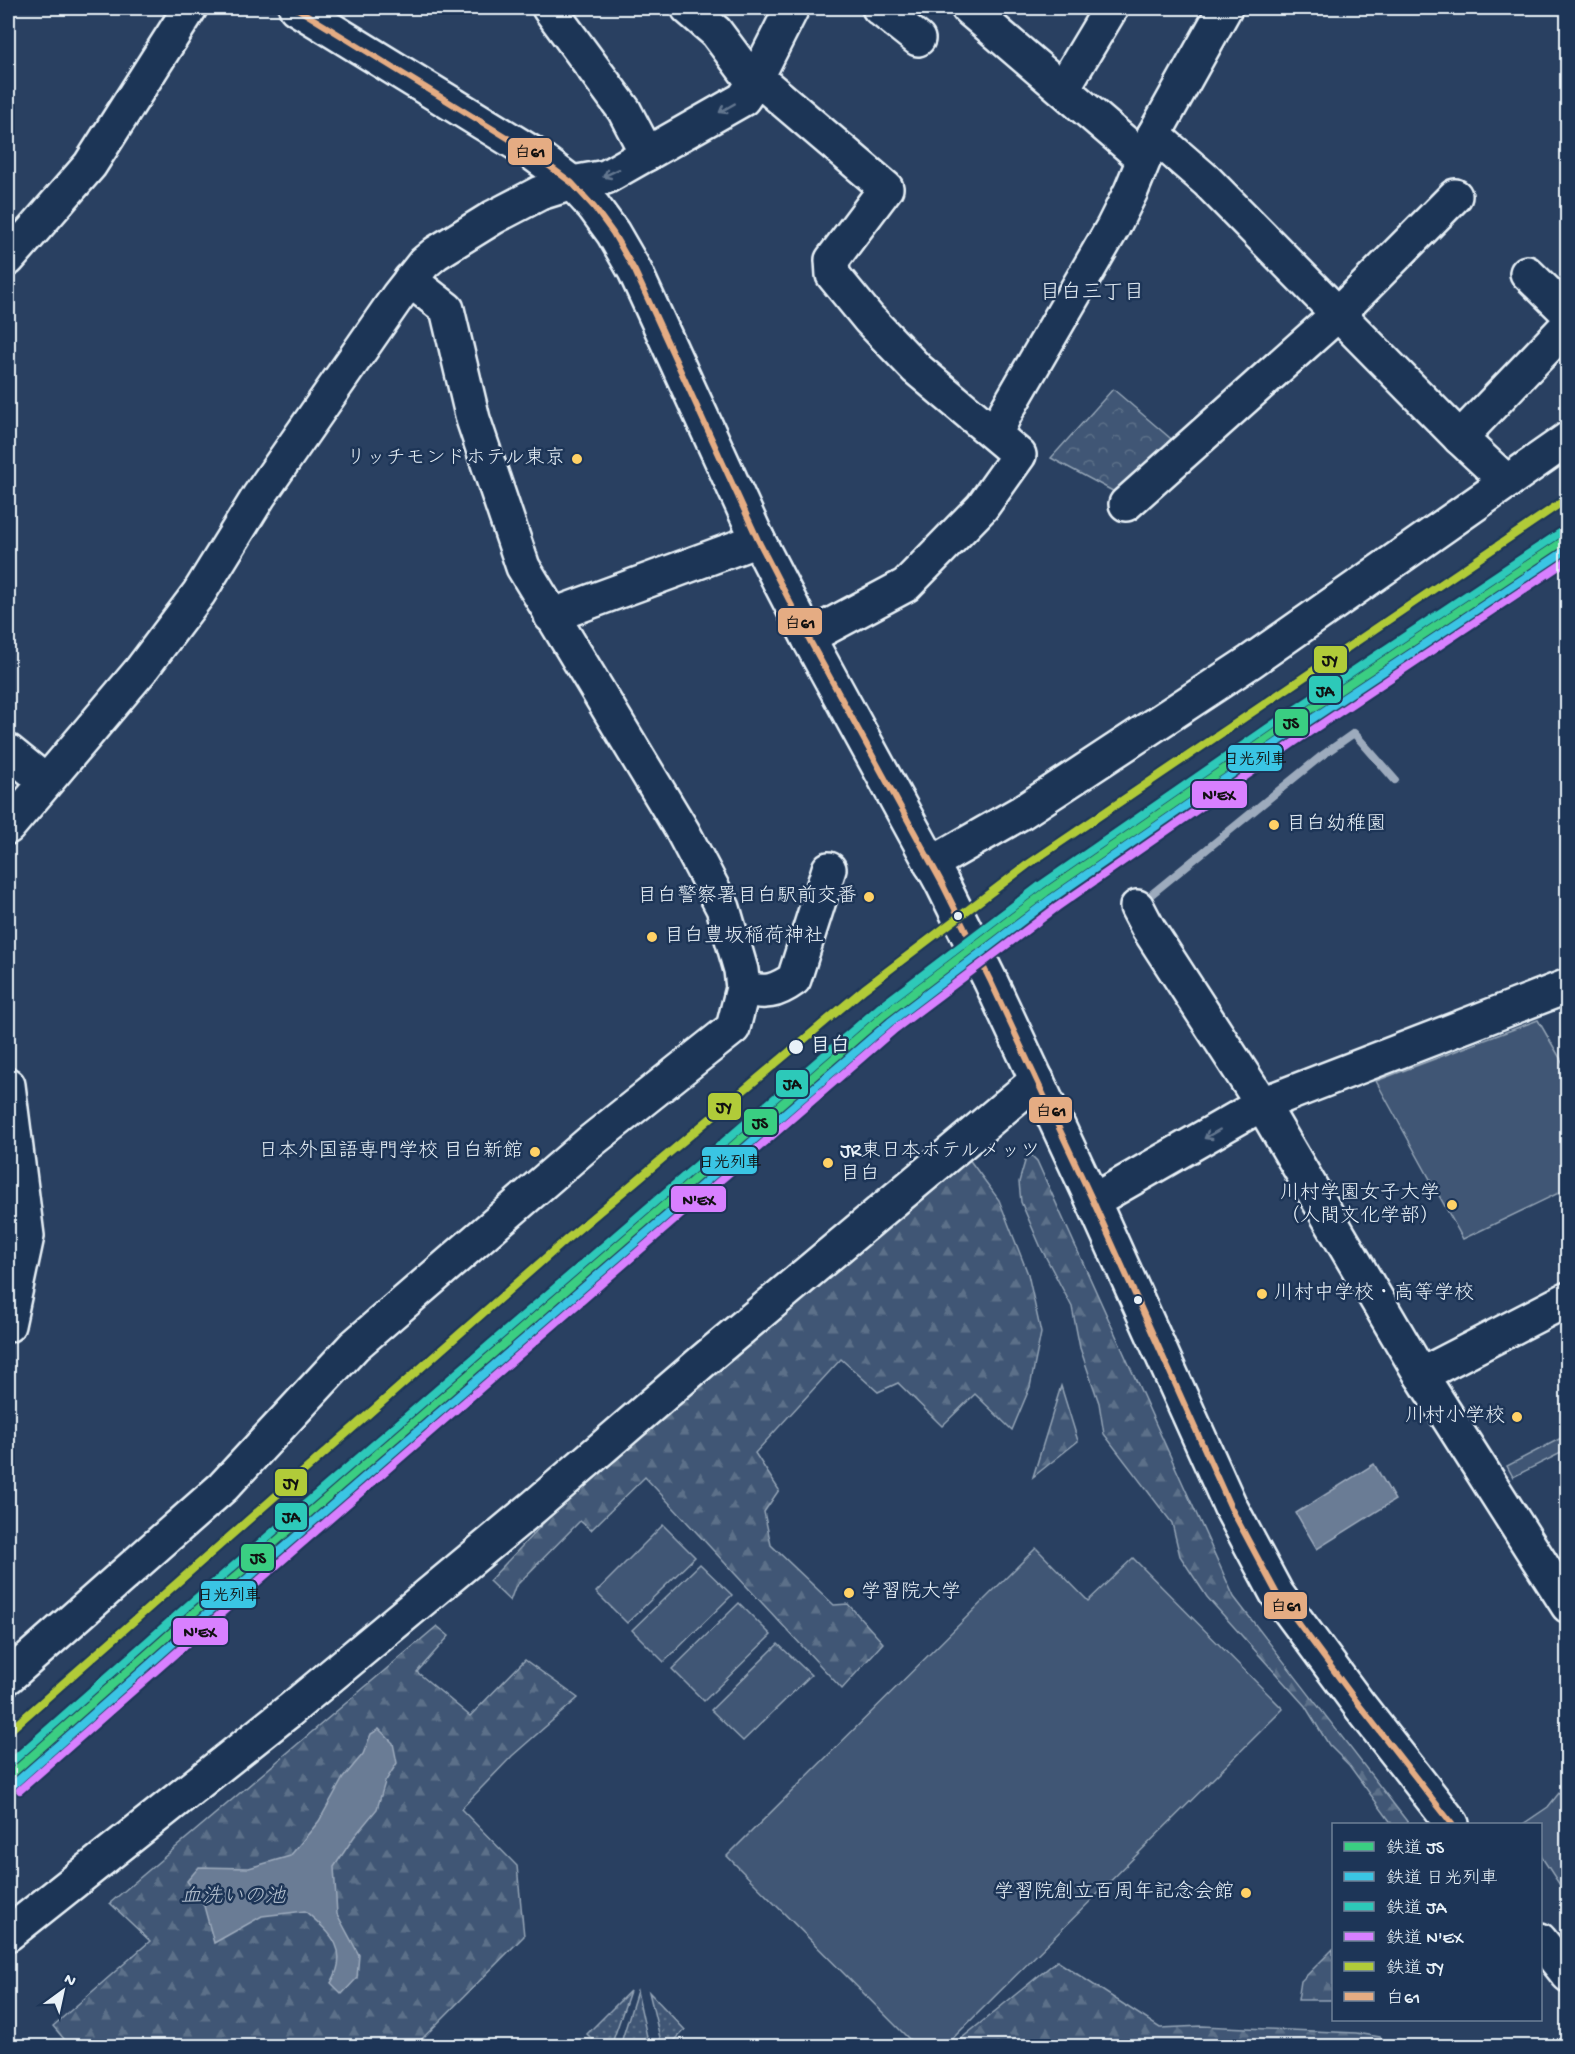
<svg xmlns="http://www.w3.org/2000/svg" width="1575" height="2054" font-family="'Gochi Hand','Klee One',sans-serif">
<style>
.grass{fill:url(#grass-dots);stroke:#94a4b6;stroke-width:1.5}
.forest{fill:url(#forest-firs);stroke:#94a4b6;stroke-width:1.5}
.park{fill:url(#park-crowns);stroke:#94a4b6;stroke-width:1.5}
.pitch{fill:#415774;stroke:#94a4b6;stroke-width:1.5}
.water{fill:#6b7c95;stroke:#9dabbd;stroke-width:1.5}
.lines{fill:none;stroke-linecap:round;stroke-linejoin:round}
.stream{stroke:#9dabbd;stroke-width:8}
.minor-casing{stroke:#e8f1f8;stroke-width:38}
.major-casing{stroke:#e8f1f8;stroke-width:38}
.minor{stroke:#1d3557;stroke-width:33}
.major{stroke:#1d3557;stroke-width:33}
.bus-1-casing{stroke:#1d3557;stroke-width:10}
.bus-1{stroke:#e5ac83;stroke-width:6}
.rail-1-casing{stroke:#1d3557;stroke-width:12}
.rail-2-casing{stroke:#1d3557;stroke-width:12}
.rail-3-casing{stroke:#1d3557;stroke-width:12}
.rail-4-casing{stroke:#1d3557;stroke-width:12}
.rail-5-casing{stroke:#1d3557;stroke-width:12}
.rail-1{stroke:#3ace82;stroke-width:8}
.rail-2{stroke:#3ac5e4;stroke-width:8}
.rail-3{stroke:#2dc9b9;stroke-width:8}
.rail-4{stroke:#d880ff;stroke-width:8}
.rail-5{stroke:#b1cb39;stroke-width:8}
.oneway{stroke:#64778f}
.poi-dot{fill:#ffd166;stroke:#1d3557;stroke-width:2}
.bus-dot{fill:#e8f1f8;stroke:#1d3557;stroke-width:2}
.labels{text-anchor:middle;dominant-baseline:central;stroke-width:5;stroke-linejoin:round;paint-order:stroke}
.poi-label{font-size:20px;fill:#e8f1f8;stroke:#1d3557;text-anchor:end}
.stop-label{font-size:20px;font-weight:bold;fill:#e8f1f8;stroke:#1d3557;text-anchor:start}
.neighbourhood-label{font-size:21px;fill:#e8f1f8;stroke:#1d3557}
.water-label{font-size:21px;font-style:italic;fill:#b6c2d0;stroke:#1d3557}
.line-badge{stroke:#1d3557;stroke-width:2}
.pale-badge-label{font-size:16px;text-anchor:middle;font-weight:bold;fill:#111}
</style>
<defs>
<pattern id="grass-dots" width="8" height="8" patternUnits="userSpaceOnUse" patternTransform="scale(1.5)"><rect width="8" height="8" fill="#415774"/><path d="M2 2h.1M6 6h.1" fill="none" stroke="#5c7089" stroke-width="1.8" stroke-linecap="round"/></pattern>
<pattern id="forest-firs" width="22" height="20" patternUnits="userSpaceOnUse" patternTransform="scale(1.5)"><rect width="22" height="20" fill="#415774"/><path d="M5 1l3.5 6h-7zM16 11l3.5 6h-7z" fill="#5c7089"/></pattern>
<pattern id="park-crowns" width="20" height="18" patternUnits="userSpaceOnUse" patternTransform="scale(1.5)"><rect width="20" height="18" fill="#415774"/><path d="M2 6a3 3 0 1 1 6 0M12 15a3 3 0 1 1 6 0" fill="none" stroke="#5c7089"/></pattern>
</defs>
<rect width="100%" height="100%" fill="#294061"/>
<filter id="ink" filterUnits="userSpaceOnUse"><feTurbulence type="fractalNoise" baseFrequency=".0167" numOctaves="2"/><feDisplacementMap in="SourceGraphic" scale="12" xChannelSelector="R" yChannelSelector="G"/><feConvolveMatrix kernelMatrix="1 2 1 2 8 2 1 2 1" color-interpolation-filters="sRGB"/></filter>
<g filter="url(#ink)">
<g class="grass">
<path d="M 630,1991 L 611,2046 L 599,2046 L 587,2034 Z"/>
<path d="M 637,1991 L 649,2046 L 620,2046 Z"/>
<path d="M 649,1992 L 685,2030 L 669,2046 L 662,2046 Z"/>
</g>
<g class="forest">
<path d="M 966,1155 L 999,1200 L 1028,1274 L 1041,1333 L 1030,1387 L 1012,1430 L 975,1394 L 942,1426 L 898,1383 L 878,1392 L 841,1359 L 755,1453 L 779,1490 L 764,1512 L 771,1545 L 834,1605 L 848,1604 L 883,1643 L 842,1689 L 645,1477 L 591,1530 L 580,1521 L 515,1587 L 510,1601 L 489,1581 L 571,1494 Z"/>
<path d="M 1031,1155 L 1037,1161 L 1234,1597 L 1409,1824 L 1392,1824 L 1349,1765 L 1329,1745 L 1305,1706 L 1207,1597 L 1180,1556 L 1172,1523 L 1104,1434 L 1099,1403 L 1080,1348 L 1072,1307 L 1042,1250 L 1021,1202 L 1019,1182 L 1026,1158 Z"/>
<path d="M 1061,1386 L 1078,1441 L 1033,1477 Z"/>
<path d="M 437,1626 L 449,1636 L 417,1672 L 470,1716 L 525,1660 L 578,1698 L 512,1756 L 461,1809 L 517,1866 L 524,1936 L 415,2046 L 70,2046 L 53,2026 L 150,1941 L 110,1903 Z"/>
<path d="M 1333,1949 L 1333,2000 L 1298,2000 L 1301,1981 Z"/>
<path d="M 1057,1961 L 1160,2028 L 1202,2026 L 1356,2033 L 1380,2037 L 1392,2046 L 952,2046 Z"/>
</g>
<path class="park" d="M 1113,389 L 1177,444 L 1124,497 L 1051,458 Z"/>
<g class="pitch">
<path d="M 1538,1020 L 1567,1070 L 1567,1189 L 1463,1239 L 1376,1081 Z"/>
<path d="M 1567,1435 L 1567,1450 L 1513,1477 L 1507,1466 Z"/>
<path d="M 663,1525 L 695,1557 L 627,1623 L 596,1592 Z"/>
<path d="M 1036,1548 L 1088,1601 L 1133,1558 L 1283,1709 L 945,2046 L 916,2046 L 727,1856 Z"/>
<path d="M 700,1564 L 732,1595 L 664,1662 L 632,1630 Z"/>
<path d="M 739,1603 L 771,1635 L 704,1701 L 672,1669 Z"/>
<path d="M 778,1644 L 811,1675 L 743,1741 L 711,1710 Z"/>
<path d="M 1567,1783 L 1567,1896 L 1541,1856 L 1540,1824 L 1523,1824 L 1548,1807 Z"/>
</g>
<g class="water">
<path d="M 1374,1464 L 1395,1500 L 1317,1549 L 1296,1513 Z"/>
<path d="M 379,1729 L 393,1743 L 397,1763 L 385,1782 L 377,1809 L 354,1837 L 334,1867 L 337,1914 L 359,1955 L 357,1978 L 342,1994 L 331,1983 C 351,1949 330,1933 305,1911 L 262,1916 L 214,1943 L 204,1906 L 187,1881 L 199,1867 L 249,1868 L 290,1856 L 319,1821 L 343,1778 L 363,1754 L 371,1734 Z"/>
</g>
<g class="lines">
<path class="stream" d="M 1142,902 L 1320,757 L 1354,733 L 1395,780"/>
<g class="minor-casing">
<g id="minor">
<path d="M 549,8 L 624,110 L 647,154"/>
<path d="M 688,8 L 716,32 L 754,83"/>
<path d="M 879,8 L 918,39"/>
<path d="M 968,8 L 1144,159"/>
<path d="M 757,78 L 886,188 L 832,260 L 833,275 L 869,319 L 917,369 L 1019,455 L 982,507 L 906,585 L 818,632 L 809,639"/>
<path d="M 1063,88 L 1111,8"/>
<path d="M 1154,135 L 1207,181 L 1460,438 L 1507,482"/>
<path d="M 8,259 L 90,165 L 190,8"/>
<path d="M 1527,273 L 1568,313"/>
<path d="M 995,434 L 1007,410 L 1113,227 L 1131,191 L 1154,135 L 1225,8"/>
<path d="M 1460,438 L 1568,325"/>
<path d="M 1126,504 L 1338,314 L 1455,196"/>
<path d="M 551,616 L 758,540"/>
<path d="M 8,751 L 45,781"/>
<path d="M 8,827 L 141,670 L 199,593 L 259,496 L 398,296 L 424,263 L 436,253 L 494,217 L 540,193 L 572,183 L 606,177 L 743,99 L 754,83 L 792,8"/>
<path d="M 931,864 L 1022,812 L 1250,662 L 1568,439"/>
<path d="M 1137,907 L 1148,928 L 1262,1104 L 1421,1375 L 1568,1606"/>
<path d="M 743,988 C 765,994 776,992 794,979 L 829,869"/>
<path d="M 8,1085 L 27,1236 L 8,1325"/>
<path d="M 1093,1201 L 1262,1104 L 1568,986"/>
<path d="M 1421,1375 L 1568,1299"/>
<path d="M 8,1677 L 223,1487 L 354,1346 L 590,1142 L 733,1028 L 743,988 L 741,970 L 723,908 L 683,832 L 523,567 L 473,419 L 447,309 L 410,280"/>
<path d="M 8,1934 L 290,1710 L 535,1506 L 704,1360 L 1037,1080"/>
</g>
</g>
<g class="major-casing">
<g id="major">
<path d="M 296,8 L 532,153 L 547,164 L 572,183 L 594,207 L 613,233 L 635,271 L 758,540 L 809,639 L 942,883 L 991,982 L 1093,1201 L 1231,1508 L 1277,1594 L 1360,1706 L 1452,1824"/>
<path d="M 1540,1940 L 1568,1975"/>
</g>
</g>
<use href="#minor" class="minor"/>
<use href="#major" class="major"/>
<g class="bus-1-casing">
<path id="bus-1" d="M 296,8 L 532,153 L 572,183 L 594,207 L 613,233 L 635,271 L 758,540 L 809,639 L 942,883 L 991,982 L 1093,1201 L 1231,1508 L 1277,1594 L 1360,1706 L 1452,1824"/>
</g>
<use href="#bus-1" class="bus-1"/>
<g class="rail-1-casing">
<path id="rail-1" d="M 8,1777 L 198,1609 L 884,1015 L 1046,892 L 1286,726 L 1568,538"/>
</g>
<g class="rail-2-casing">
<path id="rail-2" d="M 14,1784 L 204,1616 L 890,1022 L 1051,899 L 1291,733 L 1568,549"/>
</g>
<g class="rail-3-casing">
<path id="rail-3" d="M 8,1765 L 192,1602 L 879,1008 L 1041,885 L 1281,719 L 1563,531"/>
</g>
<g class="rail-4-casing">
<path id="rail-4" d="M 20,1790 L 210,1623 L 895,1029 L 1057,907 L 1296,741 L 1568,560"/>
</g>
<g class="rail-5-casing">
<path id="rail-5" d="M 8,1732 L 567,1239 L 864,989 L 1027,865 L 1568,498"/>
</g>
<use href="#rail-1" class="rail-1"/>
<use href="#rail-2" class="rail-2"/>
<use href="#rail-3" class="rail-3"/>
<use href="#rail-4" class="rail-4"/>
<use href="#rail-5" class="rail-5"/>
</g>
<defs><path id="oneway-shaft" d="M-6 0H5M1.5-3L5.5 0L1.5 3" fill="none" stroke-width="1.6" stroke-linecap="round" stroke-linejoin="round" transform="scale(1.5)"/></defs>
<g class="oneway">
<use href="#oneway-shaft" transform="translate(727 108) rotate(150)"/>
<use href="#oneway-shaft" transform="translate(611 173) rotate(155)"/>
<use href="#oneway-shaft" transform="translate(1212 1134) rotate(150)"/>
</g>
</g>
<g class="poi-dot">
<circle cx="577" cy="459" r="6"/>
<circle cx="1274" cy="825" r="6"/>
<circle cx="869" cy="897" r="6"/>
<circle cx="652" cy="937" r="6"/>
<circle cx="535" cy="1152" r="6"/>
<circle cx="828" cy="1163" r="6"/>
<circle cx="1452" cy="1205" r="6"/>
<circle cx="1262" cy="1294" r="6"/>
<circle cx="1517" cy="1417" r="6"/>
<circle cx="849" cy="1593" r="6"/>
<circle cx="1246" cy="1893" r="6"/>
</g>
<g class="bus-dot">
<circle cx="958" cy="916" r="5"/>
<circle cx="796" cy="1047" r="8"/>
<circle cx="1138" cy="1300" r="5"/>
</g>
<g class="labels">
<g class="poi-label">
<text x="565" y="459">リッチモンドホテル東京</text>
<text x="1286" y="825" text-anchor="start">目白幼稚園</text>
<text x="857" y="897">目白警察署目白駅前交番</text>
<text x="664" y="937" text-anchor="start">目白豊坂稲荷神社</text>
<text x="523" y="1152">日本外国語専門学校 目白新館</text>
<text x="840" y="1152" text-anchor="start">JR東日本ホテルメッツ<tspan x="840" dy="23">目白</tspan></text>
<text x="1440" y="1194">川村学園女子大学<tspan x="1440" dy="23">（人間文化学部）</tspan></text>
<text x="1274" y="1294" text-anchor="start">川村中学校・高等学校</text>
<text x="1505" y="1417">川村小学校</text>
<text x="861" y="1593" text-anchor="start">学習院大学</text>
<text x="1234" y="1893">学習院創立百周年記念会館</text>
</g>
<g class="stop-label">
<text x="810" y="1047">目白</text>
</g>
<g class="neighbourhood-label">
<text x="1092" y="294">目白三丁目</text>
</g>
<g class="water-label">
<text x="233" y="1898">血洗いの池</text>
</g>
</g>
<g class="line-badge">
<rect x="507" y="137" width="46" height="29" rx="6" fill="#e5ac83"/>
<rect x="777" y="607" width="46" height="29" rx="6" fill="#e5ac83"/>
<rect x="1313" y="645" width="35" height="29" rx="6" fill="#b1cb39"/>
<rect x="1308" y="675" width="34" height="29" rx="6" fill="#2dc9b9"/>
<rect x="1274" y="708" width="35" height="29" rx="6" fill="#3ace82"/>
<rect x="1227" y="744" width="56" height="28" rx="6" fill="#3ac5e4"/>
<rect x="1191" y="780" width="57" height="29" rx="6" fill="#d880ff"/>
<rect x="775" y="1069" width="34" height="29" rx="6" fill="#2dc9b9"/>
<rect x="707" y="1092" width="35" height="29" rx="6" fill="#b1cb39"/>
<rect x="1028" y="1096" width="45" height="28" rx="6" fill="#e5ac83"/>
<rect x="743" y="1108" width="35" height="28" rx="6" fill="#3ace82"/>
<rect x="701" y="1146" width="57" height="29" rx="6" fill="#3ac5e4"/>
<rect x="670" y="1185" width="57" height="28" rx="6" fill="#d880ff"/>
<rect x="274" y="1468" width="34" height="29" rx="6" fill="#b1cb39"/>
<rect x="274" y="1502" width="34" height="29" rx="6" fill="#2dc9b9"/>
<rect x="240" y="1543" width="35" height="29" rx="6" fill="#3ace82"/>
<rect x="200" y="1580" width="57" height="29" rx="6" fill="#3ac5e4"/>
<rect x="1263" y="1591" width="45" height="29" rx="6" fill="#e5ac83"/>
<rect x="172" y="1617" width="57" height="29" rx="6" fill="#d880ff"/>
</g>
<g class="pale-badge-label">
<text x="530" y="157">白61</text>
<text x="800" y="628">白61</text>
<text x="1330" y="665">JY</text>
<text x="1325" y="696">JA</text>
<text x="1291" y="728">JS</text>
<text x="1255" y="764">日光列車</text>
<text x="1219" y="800">N'EX</text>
<text x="792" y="1089">JA</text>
<text x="724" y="1112">JY</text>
<text x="1051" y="1116">白61</text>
<text x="760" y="1128">JS</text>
<text x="730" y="1167">日光列車</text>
<text x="699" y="1205">N'EX</text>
<text x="291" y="1488">JY</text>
<text x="291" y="1522">JA</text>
<text x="258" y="1563">JS</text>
<text x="229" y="1600">日光列車</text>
<text x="1286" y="1611">白61</text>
<text x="200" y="1637">N'EX</text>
</g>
<rect width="1575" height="2054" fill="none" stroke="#1d3557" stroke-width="30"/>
<rect x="15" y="15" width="1545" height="2024" fill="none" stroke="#e8f1f8" stroke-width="2" filter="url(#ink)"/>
<rect x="1332" y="1823" width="210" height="198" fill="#1d3557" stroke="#6e8097" stroke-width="1.5"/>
<rect x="1344" y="1842" width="30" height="9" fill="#3ace82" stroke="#6e8097" stroke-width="1.5"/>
<text x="1386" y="1853" font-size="18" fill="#e8f1f8">鉄道 JS</text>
<rect x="1344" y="1872" width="30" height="9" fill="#3ac5e4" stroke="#6e8097" stroke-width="1.5"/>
<text x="1386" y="1883" font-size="18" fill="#e8f1f8">鉄道 日光列車</text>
<rect x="1344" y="1902" width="30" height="9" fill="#2dc9b9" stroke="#6e8097" stroke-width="1.5"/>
<text x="1386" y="1913" font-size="18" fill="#e8f1f8">鉄道 JA</text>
<rect x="1344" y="1932" width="30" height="9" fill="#d880ff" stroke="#6e8097" stroke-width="1.5"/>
<text x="1386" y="1943" font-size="18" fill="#e8f1f8">鉄道 N'EX</text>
<rect x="1344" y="1962" width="30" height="9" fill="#b1cb39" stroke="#6e8097" stroke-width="1.5"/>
<text x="1386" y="1973" font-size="18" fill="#e8f1f8">鉄道 JY</text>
<rect x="1344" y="1992" width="30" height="9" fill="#e5ac83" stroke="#6e8097" stroke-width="1.5"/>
<text x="1386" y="2003" font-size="18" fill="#e8f1f8">白61</text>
<g transform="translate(63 1991) rotate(33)" stroke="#1d3557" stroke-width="4.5" paint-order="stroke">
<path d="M0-4.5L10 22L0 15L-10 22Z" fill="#e8f1f8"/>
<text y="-9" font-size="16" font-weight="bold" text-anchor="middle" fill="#e8f1f8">N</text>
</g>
</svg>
